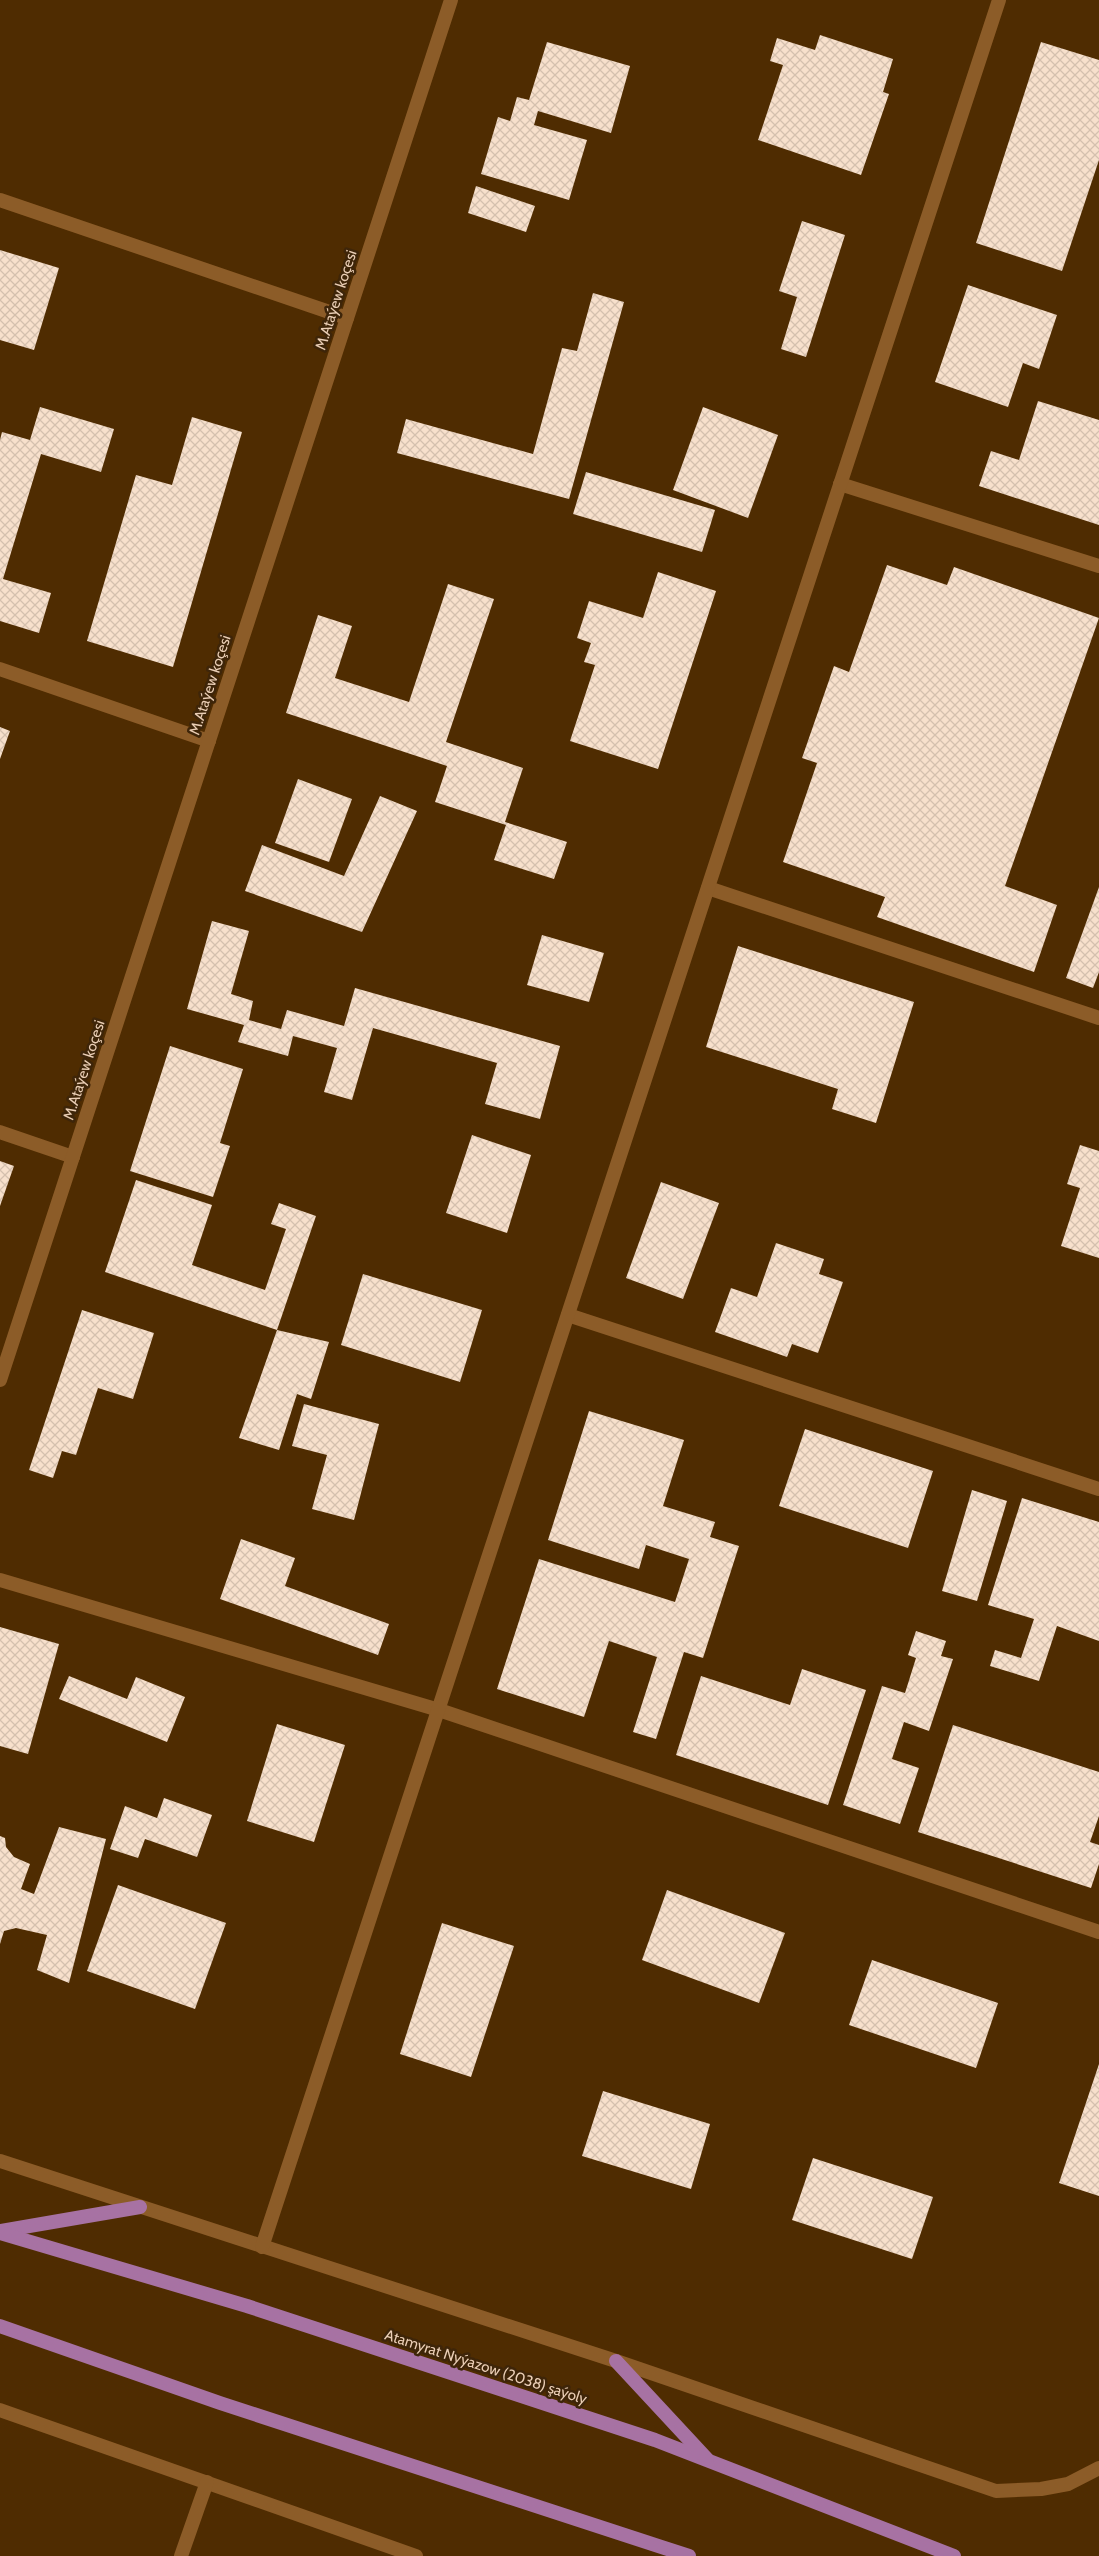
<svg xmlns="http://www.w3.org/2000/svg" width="1099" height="2556" font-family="Cabin,sans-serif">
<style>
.building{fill:url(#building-cross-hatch)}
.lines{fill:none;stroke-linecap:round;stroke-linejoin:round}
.minor{stroke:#8c5c28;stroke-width:14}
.primary{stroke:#a772a3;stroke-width:14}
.labels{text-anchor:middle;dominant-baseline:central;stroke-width:5;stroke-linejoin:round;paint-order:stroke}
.street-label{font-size:15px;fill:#eaceb5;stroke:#3e2509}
</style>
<defs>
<pattern id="building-cross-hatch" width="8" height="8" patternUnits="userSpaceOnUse" patternTransform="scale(1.25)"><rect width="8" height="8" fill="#f7e0cc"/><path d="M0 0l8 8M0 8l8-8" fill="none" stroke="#d4c0ae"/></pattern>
</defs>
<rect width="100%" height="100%" fill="#4f2c01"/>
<g class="building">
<path d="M 820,35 L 893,59 L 883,92 L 889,94 L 861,175 L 758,140 L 783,65 L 770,61 L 777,38 L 815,50 Z"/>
<path d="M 547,42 L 630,66 L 611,133 L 538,111 L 534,125 L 587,140 L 569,200 L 481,174 L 498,117 L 510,121 L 517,97 L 529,100 Z"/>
<path d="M 1041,42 L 1099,60 L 1099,160 L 1062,271 L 976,243 Z"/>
<path d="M 476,186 L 535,206 L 526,232 L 468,213 Z"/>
<path d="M 802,221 L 845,235 L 806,357 L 781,349 L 797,297 L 779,291 Z"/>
<path d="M 0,250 L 59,268 L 34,350 L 0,340 Z"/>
<path d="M 968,285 L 1057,315 L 1039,369 L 1023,363 L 1008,407 L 935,382 Z"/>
<path d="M 593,293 L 624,302 L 569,499 L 397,453 L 406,419 L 533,454 L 562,348 L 577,351 Z"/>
<path d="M 1038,401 L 1099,420 L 1099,525 L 979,486 L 991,451 L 1019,460 Z"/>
<path d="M 40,407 L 114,429 L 101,472 L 41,454 L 3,579 L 51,593 L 39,633 L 0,621 L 0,440 L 2,432 L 30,440 Z"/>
<path d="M 703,407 L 778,435 L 748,518 L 673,490 Z"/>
<path d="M 192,417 L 242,432 L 173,667 L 87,641 L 136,475 L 172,485 Z"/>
<path d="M 586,472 L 715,510 L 702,552 L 573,514 Z"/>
<path d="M 887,565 L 947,585 L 954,567 L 1099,618 L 1005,886 L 1057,905 L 1034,972 L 877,917 L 885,897 L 783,862 L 817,763 L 802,758 L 834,666 L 849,672 Z"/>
<path d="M 658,572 L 716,591 L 658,769 L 570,741 L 595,665 L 584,662 L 591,643 L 577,638 L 589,601 L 643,618 Z"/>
<path d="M 448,584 L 494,599 L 446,742 L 523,768 L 505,822 L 567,842 L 554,879 L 494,860 L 506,825 L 435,802 L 447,766 L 286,713 L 318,615 L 352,626 L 335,678 L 409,702 Z"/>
<path d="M 0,727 L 10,731 L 0,759 Z"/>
<path d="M 298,779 L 352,799 L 329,862 L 275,843 Z"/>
<path d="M 380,796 L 417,811 L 362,932 L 245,891 L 262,845 L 344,876 Z"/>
<path d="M 1099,887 L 1099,972 L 1093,988 L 1066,978 Z"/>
<path d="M 212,921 L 249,931 L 231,994 L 253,1001 L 249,1020 L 281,1029 L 287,1010 L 344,1026 L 355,988 L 560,1046 L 540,1119 L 485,1104 L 497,1063 L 373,1028 L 352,1100 L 324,1092 L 337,1048 L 293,1036 L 288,1056 L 238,1042 L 244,1025 L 187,1009 Z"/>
<path d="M 542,935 L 604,953 L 589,1002 L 527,985 Z"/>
<path d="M 738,946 L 914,1002 L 876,1123 L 832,1109 L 838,1089 L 706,1047 Z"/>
<path d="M 170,1046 L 243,1069 L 220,1143 L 230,1146 L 213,1197 L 130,1171 Z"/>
<path d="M 472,1135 L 531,1155 L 507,1233 L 446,1213 Z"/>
<path d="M 1080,1145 L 1099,1151 L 1099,1258 L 1061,1246 L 1080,1188 L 1067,1184 Z"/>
<path d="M 0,1161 L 14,1166 L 0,1206 Z"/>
<path d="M 136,1180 L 212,1205 L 192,1265 L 265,1290 L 286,1229 L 271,1224 L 279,1203 L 316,1216 L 277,1330 L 105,1272 Z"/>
<path d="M 661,1182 L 719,1203 L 683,1299 L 626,1278 Z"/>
<path d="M 776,1243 L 824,1259 L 819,1274 L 843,1282 L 818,1353 L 792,1344 L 787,1357 L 715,1332 L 731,1288 L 757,1297 Z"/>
<path d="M 363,1274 L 482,1310 L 460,1382 L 341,1345 Z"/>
<path d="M 82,1310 L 154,1333 L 133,1399 L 98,1388 L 76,1455 L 62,1451 L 53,1478 L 29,1470 Z"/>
<path d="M 277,1330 L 329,1342 L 311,1399 L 297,1394 L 279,1450 L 239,1438 Z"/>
<path d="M 304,1404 L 379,1424 L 354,1520 L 312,1509 L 327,1455 L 292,1446 Z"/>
<path d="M 589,1411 L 684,1440 L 663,1506 L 715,1522 L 710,1537 L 739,1546 L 703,1658 L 684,1652 L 656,1739 L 633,1732 L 657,1657 L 609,1641 L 584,1717 L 497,1689 L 539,1559 L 675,1602 L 689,1559 L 646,1545 L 639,1569 L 548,1540 Z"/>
<path d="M 805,1429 L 933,1471 L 908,1548 L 779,1506 Z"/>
<path d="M 972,1490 L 1007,1501 L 977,1601 L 942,1591 Z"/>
<path d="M 1022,1498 L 1099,1522 L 1099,1641 L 1057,1626 L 1039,1681 L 990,1666 L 995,1650 L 1021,1658 L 1034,1619 L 988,1605 Z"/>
<path d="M 241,1539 L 295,1558 L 285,1586 L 389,1624 L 378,1655 L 220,1599 Z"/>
<path d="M 0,1627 L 59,1644 L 28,1754 L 0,1746 Z"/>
<path d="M 916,1631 L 946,1641 L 941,1656 L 953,1659 L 929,1731 L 904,1722 L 892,1759 L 919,1768 L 900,1824 L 843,1805 L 882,1686 L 905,1693 L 916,1658 L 908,1655 Z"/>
<path d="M 802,1669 L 866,1690 L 828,1805 L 676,1755 L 701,1676 L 790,1705 Z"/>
<path d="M 69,1676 L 127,1699 L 136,1677 L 185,1697 L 167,1742 L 59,1699 Z"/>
<path d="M 277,1724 L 345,1745 L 314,1842 L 247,1821 Z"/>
<path d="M 953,1725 L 1099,1772 L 1099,1816 L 1090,1842 L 1099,1845 L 1099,1864 L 1091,1888 L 918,1832 Z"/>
<path d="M 164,1798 L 212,1815 L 197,1857 L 145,1839 L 138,1858 L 110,1849 L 125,1806 L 157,1818 Z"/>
<path d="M 59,1827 L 106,1839 L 69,1983 L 37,1970 L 47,1935 L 16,1928 L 4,1931 L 0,1944 L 0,1836 L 5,1838 L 6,1847 L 14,1857 L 30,1864 L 21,1889 L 34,1894 Z"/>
<path d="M 118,1885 L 226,1923 L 195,2009 L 87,1971 Z"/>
<path d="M 667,1890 L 785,1933 L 759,2003 L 642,1960 Z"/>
<path d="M 442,1923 L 514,1946 L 471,2077 L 400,2054 Z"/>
<path d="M 872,1960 L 998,2003 L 976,2068 L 849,2025 Z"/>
<path d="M 1099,2064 L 1099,2196 L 1059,2183 Z"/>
<path d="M 603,2091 L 710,2124 L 691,2189 L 582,2156 Z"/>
<path d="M 813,2158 L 933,2197 L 912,2259 L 792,2220 Z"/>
</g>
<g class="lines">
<g class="minor">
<path d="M 0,200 L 347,318"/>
<path d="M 840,484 L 1099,566"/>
<path d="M 0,669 L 209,741"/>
<path d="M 708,888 L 1099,1018"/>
<path d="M 0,1132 L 73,1157"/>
<path d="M 568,1315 L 1099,1489"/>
<path d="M 0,1380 L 451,0"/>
<path d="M 0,1580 L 439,1710 L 1099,1932"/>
<path d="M 0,2161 L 616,2361 L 996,2491 L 1041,2489 L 1068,2484 L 1099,2468"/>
<path d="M 262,2247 L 999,0"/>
<path d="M 0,2410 L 416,2556"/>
<path d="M 181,2556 L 207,2482"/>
</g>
<g class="primary">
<path d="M 0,2231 L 140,2207"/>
<path d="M 0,2233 L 247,2306 L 655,2440 L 954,2556"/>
<path d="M 0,2326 L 220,2403 L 689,2556"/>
<path d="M 616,2361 L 707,2459"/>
</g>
</g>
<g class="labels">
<g class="street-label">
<text transform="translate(336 300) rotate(-72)">M.Ataýew koçesi</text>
<text transform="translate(210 685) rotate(-72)">M.Ataýew koçesi</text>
<text transform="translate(84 1070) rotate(-72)">M.Ataýew koçesi</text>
<text transform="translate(486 2367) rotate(18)">Atamyrat Nyýazow (2038) şaýoly</text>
</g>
</g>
</svg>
